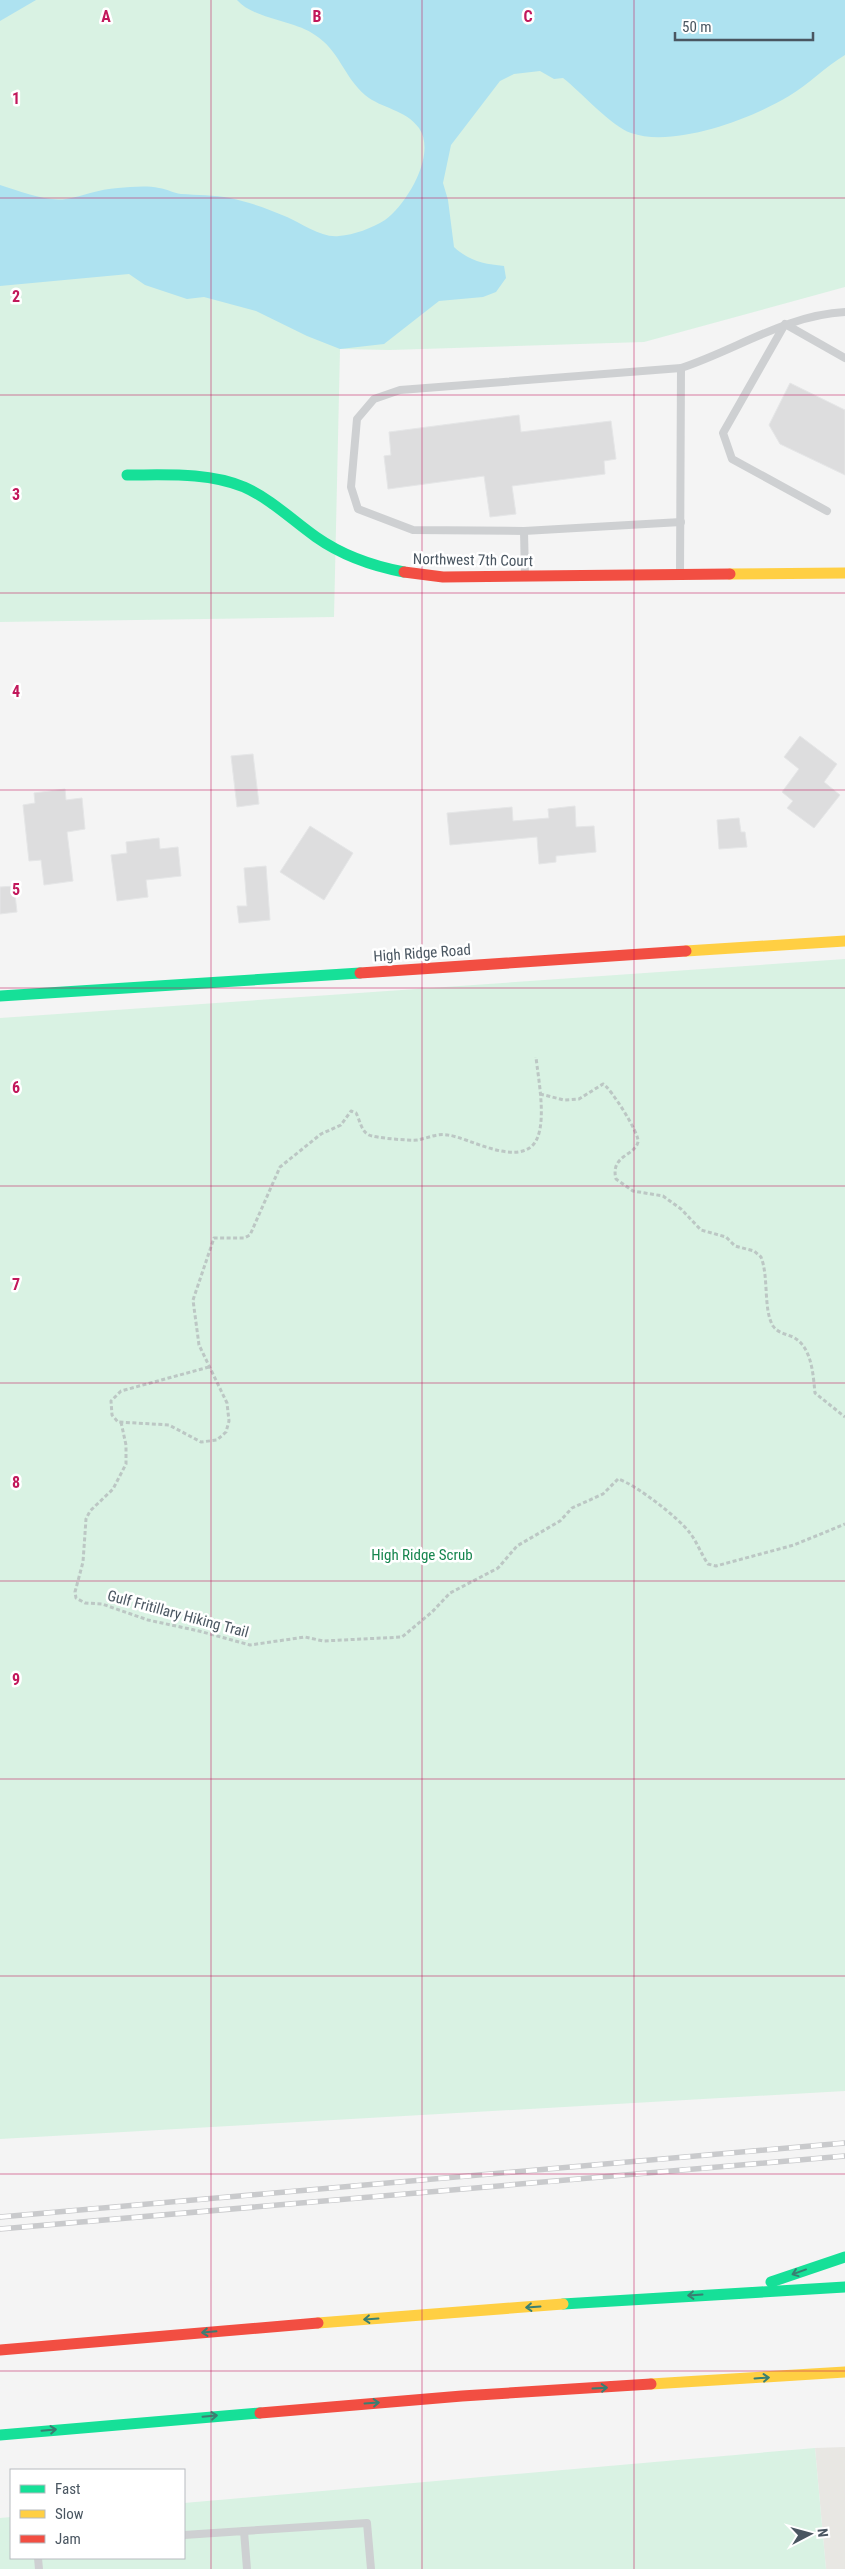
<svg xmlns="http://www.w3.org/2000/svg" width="845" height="2569" font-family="'Roboto Condensed',sans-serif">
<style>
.commercial{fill:#e8e7e3}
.green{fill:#d9f2e3}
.water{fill:#aee2f0}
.building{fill:#ddddde;stroke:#e5e6e7}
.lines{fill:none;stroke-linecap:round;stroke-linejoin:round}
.path{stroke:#bcc7c4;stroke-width:3;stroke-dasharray:4 2.5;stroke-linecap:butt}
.lane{stroke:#ced0d2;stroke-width:8}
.fast{stroke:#16e098;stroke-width:11}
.slow{stroke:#ffcf43;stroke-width:11}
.jam{stroke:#f24e42;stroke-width:11}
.rail-casing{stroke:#c9cacc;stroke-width:5.5}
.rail{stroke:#fff;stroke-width:4;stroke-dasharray:11;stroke-linecap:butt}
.oneway{stroke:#3a7f72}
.grid{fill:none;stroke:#c2185b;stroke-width:1;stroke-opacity:0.55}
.labels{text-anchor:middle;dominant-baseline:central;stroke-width:5;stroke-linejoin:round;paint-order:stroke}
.street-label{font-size:15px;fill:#4a5661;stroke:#fff}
.park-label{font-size:15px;fill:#17864f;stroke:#fff}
.grid-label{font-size:16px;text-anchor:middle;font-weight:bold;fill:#c2185b;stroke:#fff;stroke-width:5;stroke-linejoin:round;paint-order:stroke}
</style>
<rect width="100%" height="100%" fill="#f4f4f4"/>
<path class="commercial" d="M 845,2447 L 845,2569 L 826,2569 L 815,2448 Z"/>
<g class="green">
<path d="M 0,0 L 845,0 L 845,287 L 644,342 L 390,350 L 340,349 L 334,617 L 0,622 Z"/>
<path d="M 845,959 L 845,2091 L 0,2139 L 0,1018 Z"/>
<path d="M 815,2448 L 826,2569 L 0,2569 L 0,2518 L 11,2517 L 11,2558 L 184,2558 L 184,2503 Z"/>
</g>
<g class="water">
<path d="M 0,0 L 36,0 L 0,21 Z"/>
<path d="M 237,0 L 845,0 L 845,55 C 825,67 809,84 789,96 C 751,119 674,148 631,133 C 611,126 581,92 563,78 L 554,79 L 540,71 L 514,74 L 500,81 L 451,145 L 443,183 L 448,200 L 454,247 C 469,261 484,264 504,266 L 506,278 L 496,292 L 483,297 L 439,301 L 384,344 L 340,349 L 307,336 L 256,311 L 204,297 L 187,299 L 145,285 L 129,274 L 0,286 L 0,185 C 20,191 46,202 66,199 C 84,196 98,189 118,188 C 131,187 146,185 159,188 C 167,189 173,193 181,194 C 197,195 214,195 230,198 C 249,202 269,209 287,217 C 303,224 321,238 339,236 C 354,235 372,228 385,220 C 407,204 437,154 419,128 C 405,109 382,109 365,95 C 344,77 339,50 315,35 C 294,20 253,19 237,0 Z"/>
</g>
<g class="building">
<path d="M 790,383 L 845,410 L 845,475 L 780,444 L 769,425 Z"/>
<path d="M 519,415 L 521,432 L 611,421 L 616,459 L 604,461 L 605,474 L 512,486 L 516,514 L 490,517 L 484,476 L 388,489 L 384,456 L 391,455 L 389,432 Z"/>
<path d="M 800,736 L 837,764 L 824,782 L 840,795 L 814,828 L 787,808 L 793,801 L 782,792 L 799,769 L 784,757 Z"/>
<path d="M 253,754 L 259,804 L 237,807 L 231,756 Z"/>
<path d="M 65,789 L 66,800 L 82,798 L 85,829 L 67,832 L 73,881 L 44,885 L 41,860 L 29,861 L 23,805 L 35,803 L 34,793 Z"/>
<path d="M 575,806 L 576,827 L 594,826 L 596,852 L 556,856 L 556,862 L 539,864 L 537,837 L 450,845 L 447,813 L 512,807 L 513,821 L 549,818 L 548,809 Z"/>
<path d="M 739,818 L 741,832 L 745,832 L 747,847 L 719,849 L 717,820 Z"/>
<path d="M 310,826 L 353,853 L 324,900 L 280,872 Z"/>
<path d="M 159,838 L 160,849 L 178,847 L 181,876 L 146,880 L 148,897 L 117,901 L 111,855 L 127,853 L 126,842 Z"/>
<path d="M 266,866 L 270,920 L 239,923 L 237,906 L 247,906 L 244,868 Z"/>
<path d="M 14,886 L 17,912 L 0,914 L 0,887 Z"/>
</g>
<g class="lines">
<g class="path">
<path d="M 540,1094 L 564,1100 L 579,1099 L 603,1084 C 610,1087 640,1134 638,1142 C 635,1156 610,1155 616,1179 L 633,1191 L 663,1196 L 681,1209 L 701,1230 L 726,1237 L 735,1246 L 754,1251 L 761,1257 C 769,1277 763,1309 773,1326 C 778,1333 786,1334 793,1337 C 812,1347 813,1374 815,1393 L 845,1417"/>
<path d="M 209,1367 L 121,1391 L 111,1401 L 112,1415 L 118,1422 L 169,1425 L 201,1442 L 217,1440 L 226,1432 L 229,1421 L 227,1403 L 199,1345 L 193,1300 L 214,1238 L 244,1238 L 250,1235 L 280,1167 L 321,1134 L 341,1125 L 351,1111 L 356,1113 C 360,1120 361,1131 369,1135 C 375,1138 412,1141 418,1140 C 428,1138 437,1133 448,1135 C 469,1138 512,1164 532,1146 C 549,1130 538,1078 536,1057"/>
<path d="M 121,1422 L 126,1445 L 126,1464 L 113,1489 L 90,1511 L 86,1519 L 83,1562 L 75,1592 L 76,1598 L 85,1603 L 102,1604 L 148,1620 L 199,1631 L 250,1645 L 305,1637 L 323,1641 L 402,1637 L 432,1612 L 450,1593 L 498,1568 L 517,1546 L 560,1521 L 572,1508 L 603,1494 L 618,1479 C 635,1484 679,1518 690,1533 C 697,1542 701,1554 708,1564 L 716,1566 L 794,1545 L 845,1524"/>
</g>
<g class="lane">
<path d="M 827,511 L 732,459 L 723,433 L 785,324 L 845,358"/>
<path d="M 681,522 L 524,531 L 413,530 L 358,509 L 351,487 L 357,419 L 374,399 L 400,390 L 681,368 C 736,350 786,315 845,312"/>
<path d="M 524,531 L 525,576"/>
<path d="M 680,574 L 681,368"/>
<path d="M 244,2531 L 367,2523 L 371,2569"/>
<path d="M 184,2535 L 244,2531 L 247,2569"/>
<path d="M 38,2558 L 39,2569"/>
</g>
<g class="fast">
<path d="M 127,475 C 166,475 208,472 244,487 C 271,499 292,520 316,537 C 343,556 372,566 404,572"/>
<path d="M 0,996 L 360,973"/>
<path d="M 771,2282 L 845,2257"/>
<path d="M 563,2304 L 845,2287"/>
<path d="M 0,2435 L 260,2413"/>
</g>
<g class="slow">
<path d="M 730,574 L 845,573"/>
<path d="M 686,951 L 845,941"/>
<path d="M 318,2323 L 563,2304"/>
<path d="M 651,2384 L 845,2372"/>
</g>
<g class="jam">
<path d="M 404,572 L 443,577 L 730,574"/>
<path d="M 360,973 L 686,951"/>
<path d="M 0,2350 L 318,2323"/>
<path d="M 260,2413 L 462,2396 L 651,2384"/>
</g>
<g class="rail-casing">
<g id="rail">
<path d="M 0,2217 L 845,2143"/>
<path d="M 0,2229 L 845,2156"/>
</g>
</g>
<use href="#rail" class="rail"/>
</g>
<defs><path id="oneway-shaft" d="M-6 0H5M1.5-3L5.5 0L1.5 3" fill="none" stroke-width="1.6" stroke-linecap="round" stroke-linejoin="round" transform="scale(1.25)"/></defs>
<g class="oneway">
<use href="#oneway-shaft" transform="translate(799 2272) rotate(160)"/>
<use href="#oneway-shaft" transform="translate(695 2295) rotate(176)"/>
<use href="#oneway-shaft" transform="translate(533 2307) rotate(176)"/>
<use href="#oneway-shaft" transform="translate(371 2319) rotate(176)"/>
<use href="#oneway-shaft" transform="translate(209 2332) rotate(175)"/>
<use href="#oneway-shaft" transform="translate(762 2378) rotate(-4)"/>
<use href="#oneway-shaft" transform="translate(600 2388) rotate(-3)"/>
<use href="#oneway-shaft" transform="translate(372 2403) rotate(-4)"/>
<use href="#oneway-shaft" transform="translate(210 2416) rotate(-5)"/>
<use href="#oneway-shaft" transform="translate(49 2430) rotate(-5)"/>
</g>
<path class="grid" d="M 211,0 L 211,2569M 422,0 L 422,2569M 634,0 L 634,2569M 0,198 L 845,198M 0,395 L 845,395M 0,593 L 845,593M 0,790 L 845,790M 0,988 L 845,988M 0,1186 L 845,1186M 0,1383 L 845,1383M 0,1581 L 845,1581M 0,1779 L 845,1779M 0,1976 L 845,1976M 0,2174 L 845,2174M 0,2371 L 845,2371"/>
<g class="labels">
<g class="street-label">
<text transform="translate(473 560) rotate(1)">Northwest 7th Court</text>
<text transform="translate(422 953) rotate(-4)">High Ridge Road</text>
<text transform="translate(178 1614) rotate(15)">Gulf Fritillary Hiking Trail</text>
</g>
<g class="park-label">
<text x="422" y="1555">High Ridge Scrub</text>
</g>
</g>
<g class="grid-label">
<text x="106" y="22">A</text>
<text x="317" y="22">B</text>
<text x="528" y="22">C</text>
<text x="16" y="104">1</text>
<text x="16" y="302">2</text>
<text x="16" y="500">3</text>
<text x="16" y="697">4</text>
<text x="16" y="895">5</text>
<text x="16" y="1093">6</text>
<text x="16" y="1290">7</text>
<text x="16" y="1488">8</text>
<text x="16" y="1685">9</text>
</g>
<rect x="10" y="2469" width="175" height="90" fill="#ffffff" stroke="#b7bbc0"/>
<rect x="20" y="2485" width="25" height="8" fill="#16e098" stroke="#b7bbc0"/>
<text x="55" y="2494" font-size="15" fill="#4a5661">Fast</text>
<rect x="20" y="2510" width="25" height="8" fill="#ffcf43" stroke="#b7bbc0"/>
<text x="55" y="2519" font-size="15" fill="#4a5661">Slow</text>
<rect x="20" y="2535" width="25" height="8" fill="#f24e42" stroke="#b7bbc0"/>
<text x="55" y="2544" font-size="15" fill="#4a5661">Jam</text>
<g transform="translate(810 2534) rotate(84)" stroke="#ffffff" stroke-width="4" paint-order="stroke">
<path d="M0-4L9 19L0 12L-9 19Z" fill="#4a5661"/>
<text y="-8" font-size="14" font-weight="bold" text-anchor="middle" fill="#4a5661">N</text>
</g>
<path d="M675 32v8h138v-8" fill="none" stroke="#4a5661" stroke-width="2.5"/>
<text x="682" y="32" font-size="15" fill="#4a5661" stroke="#ffffff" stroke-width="4" paint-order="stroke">50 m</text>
</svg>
